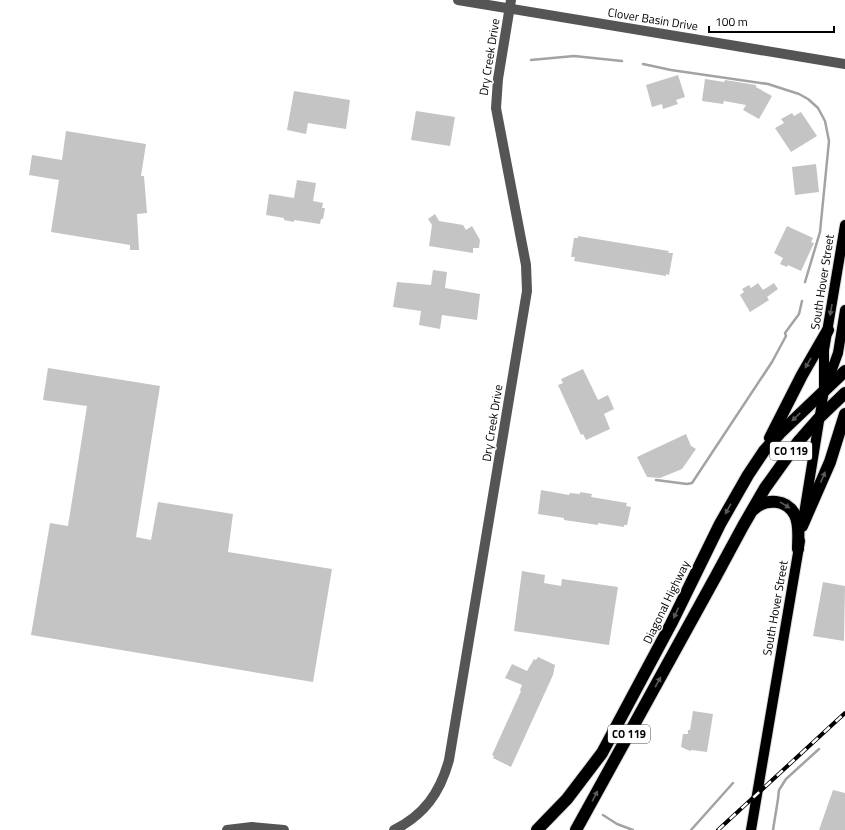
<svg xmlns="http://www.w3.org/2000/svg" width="845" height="830" font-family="'Titillium Web',sans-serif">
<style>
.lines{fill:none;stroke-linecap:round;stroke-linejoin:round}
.stream{stroke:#a3a3a3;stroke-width:2.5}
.building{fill:#c4c4c4}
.major-casing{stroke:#dbdbdb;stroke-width:12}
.highway-casing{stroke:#dbdbdb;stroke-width:14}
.minor{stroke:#555;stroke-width:10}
.major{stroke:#000;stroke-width:10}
.highway{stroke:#000;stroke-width:12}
.rail-casing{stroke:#000;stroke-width:4}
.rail{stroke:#fff;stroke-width:2.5;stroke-dasharray:8;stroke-linecap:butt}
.oneway{fill:#595959}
.labels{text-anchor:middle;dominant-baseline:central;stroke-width:3;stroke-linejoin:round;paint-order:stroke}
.shield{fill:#fff;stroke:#4c4c4c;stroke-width:1}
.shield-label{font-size:11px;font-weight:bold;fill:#000}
.street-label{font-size:12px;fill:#000;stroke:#fff}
</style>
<rect width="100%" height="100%" fill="#fff"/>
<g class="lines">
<g class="stream">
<path d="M 531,60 L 574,56 L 622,61"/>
<path d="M 643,64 L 671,70 L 768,84 L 799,94 L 808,99 L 818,108 L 825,121 L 829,141 L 820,232 L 805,282"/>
<path d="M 656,480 L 687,484 L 692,483 L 772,362 L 786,336 L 785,333 L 799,314 L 802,301"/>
<path d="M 603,815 L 617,824 L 633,830"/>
<path d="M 691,830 L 733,783"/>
<path d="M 773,830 L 778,799 L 779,790 L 786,779 L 819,749"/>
</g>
</g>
<g class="building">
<path d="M 678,75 L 685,97 L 676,100 L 678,104 L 663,109 L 662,104 L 652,107 L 646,85 Z"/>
<path d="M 705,79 L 724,82 L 725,80 L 756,85 L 756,87 L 772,96 L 759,119 L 743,110 L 746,105 L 724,101 L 723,104 L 702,101 Z"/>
<path d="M 294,91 L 350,100 L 346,129 L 308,123 L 306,134 L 287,130 Z"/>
<path d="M 416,111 L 455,117 L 450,146 L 411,140 Z"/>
<path d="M 801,112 L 817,136 L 791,152 L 775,128 L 784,123 L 781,119 L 792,113 L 794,116 Z"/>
<path d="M 66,131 L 146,144 L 141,176 L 144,176 L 147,213 L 137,214 L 139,250 L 130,250 L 130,245 L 51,232 L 59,180 L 29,175 L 32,155 L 62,160 Z"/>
<path d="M 816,164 L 819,192 L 795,195 L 792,167 Z"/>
<path d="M 297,180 L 316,183 L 313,201 L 323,203 L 322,208 L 325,208 L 323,219 L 321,219 L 320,224 L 294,220 L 294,222 L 284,220 L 284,218 L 266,215 L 269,194 L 294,198 Z"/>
<path d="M 435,214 L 439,221 L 463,225 L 466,230 L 472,226 L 480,240 L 479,248 L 473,248 L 473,253 L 429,246 L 432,225 L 428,219 Z"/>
<path d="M 787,226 L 813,238 L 811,242 L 814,243 L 801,271 L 788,265 L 787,267 L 780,264 L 783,258 L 774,253 Z"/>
<path d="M 578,236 L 669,251 L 668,253 L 673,253 L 669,275 L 666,274 L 666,276 L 574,261 L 575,257 L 571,257 L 574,238 L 578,238 Z"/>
<path d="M 433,270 L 447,272 L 445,288 L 480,294 L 477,320 L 442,315 L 440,329 L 419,325 L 421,311 L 393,307 L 397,282 L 431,285 Z"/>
<path d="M 758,283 L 763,290 L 774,283 L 778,289 L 767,297 L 769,300 L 750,312 L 740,295 L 744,292 L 742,289 L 749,285 L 751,288 Z"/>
<path d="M 48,368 L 160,386 L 136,537 L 151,540 L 158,502 L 233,514 L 228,552 L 332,569 L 313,682 L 31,635 L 50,523 L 68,526 L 87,406 L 43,400 Z"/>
<path d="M 583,369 L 598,400 L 608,395 L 614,409 L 604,414 L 610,429 L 586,440 L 583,434 L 581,435 L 558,385 L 563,383 L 561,379 Z"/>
<path d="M 686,434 L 691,446 L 696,449 L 682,469 L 660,478 L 647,477 L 637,457 Z"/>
<path d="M 541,490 L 569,495 L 570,493 L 580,494 L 580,492 L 592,494 L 591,497 L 627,503 L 626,506 L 631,507 L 627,525 L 624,525 L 624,527 L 598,523 L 598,525 L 564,520 L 564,518 L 538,514 Z"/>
<path d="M 522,571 L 545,575 L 544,583 L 561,586 L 562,579 L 618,587 L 609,645 L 514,631 Z"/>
<path d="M 823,582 L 845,586 L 844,641 L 813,636 Z"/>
<path d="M 538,657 L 555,665 L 553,675 L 511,767 L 493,758 L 494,756 L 492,755 L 521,691 L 520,690 L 522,685 L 505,678 L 512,664 L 527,671 L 534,659 L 536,660 Z"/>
<path d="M 693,711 L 713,714 L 707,752 L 692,750 L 690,751 L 681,747 L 683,734 L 688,734 L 688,730 L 690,730 Z"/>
<path d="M 833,790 L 845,793 L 845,830 L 819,830 Z"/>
</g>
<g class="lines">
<g class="major-casing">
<g id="major">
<path d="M 827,383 L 838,353 L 845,310"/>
<path d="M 804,514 L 824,390 L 824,350 L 845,225"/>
<path d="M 751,830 L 800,541"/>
</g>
</g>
<g class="highway-casing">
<g id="highway">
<path d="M 770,438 L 802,375 L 828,330"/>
<path d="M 754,509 C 766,498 787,499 795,515 C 800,525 798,538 798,549"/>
<path d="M 802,526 L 830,462 L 845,414"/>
<path d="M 537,830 L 567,799 L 602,753 L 671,624 L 720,524 L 748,475 L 764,451 L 780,433 L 845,371"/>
<path d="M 576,830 L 716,576 L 743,526 L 765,488 L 798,442 L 820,417 L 845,393"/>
</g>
</g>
<g class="minor">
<path d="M 458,0 L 845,64"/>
<path d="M 227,830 L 252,827 L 284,830"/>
<path d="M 394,830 C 424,815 440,793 449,760 L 527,291 L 526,265 L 496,108 L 498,79 L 511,0"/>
</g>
<use href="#major" class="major"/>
<use href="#highway" class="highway"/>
<g class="rail-casing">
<path id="rail" d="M 718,830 L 845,713"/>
</g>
<use href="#rail" class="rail"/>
</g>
<defs><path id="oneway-solid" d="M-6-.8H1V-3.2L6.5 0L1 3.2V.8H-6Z"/></defs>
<g class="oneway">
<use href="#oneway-solid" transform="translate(831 310) rotate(100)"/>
<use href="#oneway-solid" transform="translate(808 363) rotate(120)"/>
<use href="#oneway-solid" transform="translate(796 417) rotate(136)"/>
<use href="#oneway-solid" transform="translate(823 477) rotate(-67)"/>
<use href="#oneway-solid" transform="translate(785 505) rotate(32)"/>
<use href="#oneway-solid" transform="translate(728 509) rotate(119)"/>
<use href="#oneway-solid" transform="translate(676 613) rotate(115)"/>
<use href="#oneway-solid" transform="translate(658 682) rotate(-61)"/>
<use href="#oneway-solid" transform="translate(595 796) rotate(-62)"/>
</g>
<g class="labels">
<g class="shield">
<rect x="770" y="442" width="42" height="18" rx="3"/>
<rect x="608" y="725" width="42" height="18" rx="3"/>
</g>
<g class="shield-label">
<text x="791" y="451">CO 119</text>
<text x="629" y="734">CO 119</text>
</g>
<g class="street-label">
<text transform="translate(653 19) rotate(9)">Clover Basin Drive</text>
<text transform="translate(489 57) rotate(-81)">Dry Creek Drive</text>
<text transform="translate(822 282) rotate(-81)">South Hover Street</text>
<text transform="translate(492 423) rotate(-81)">Dry Creek Drive</text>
<text transform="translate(666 602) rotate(-64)">Diagonal Highway</text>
<text transform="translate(775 608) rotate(-80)">South Hover Street</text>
</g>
</g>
<path d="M709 26v6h125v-6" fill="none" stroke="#000000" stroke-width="2"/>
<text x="715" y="26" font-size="12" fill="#000000" stroke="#ffffff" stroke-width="3" paint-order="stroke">100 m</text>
</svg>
